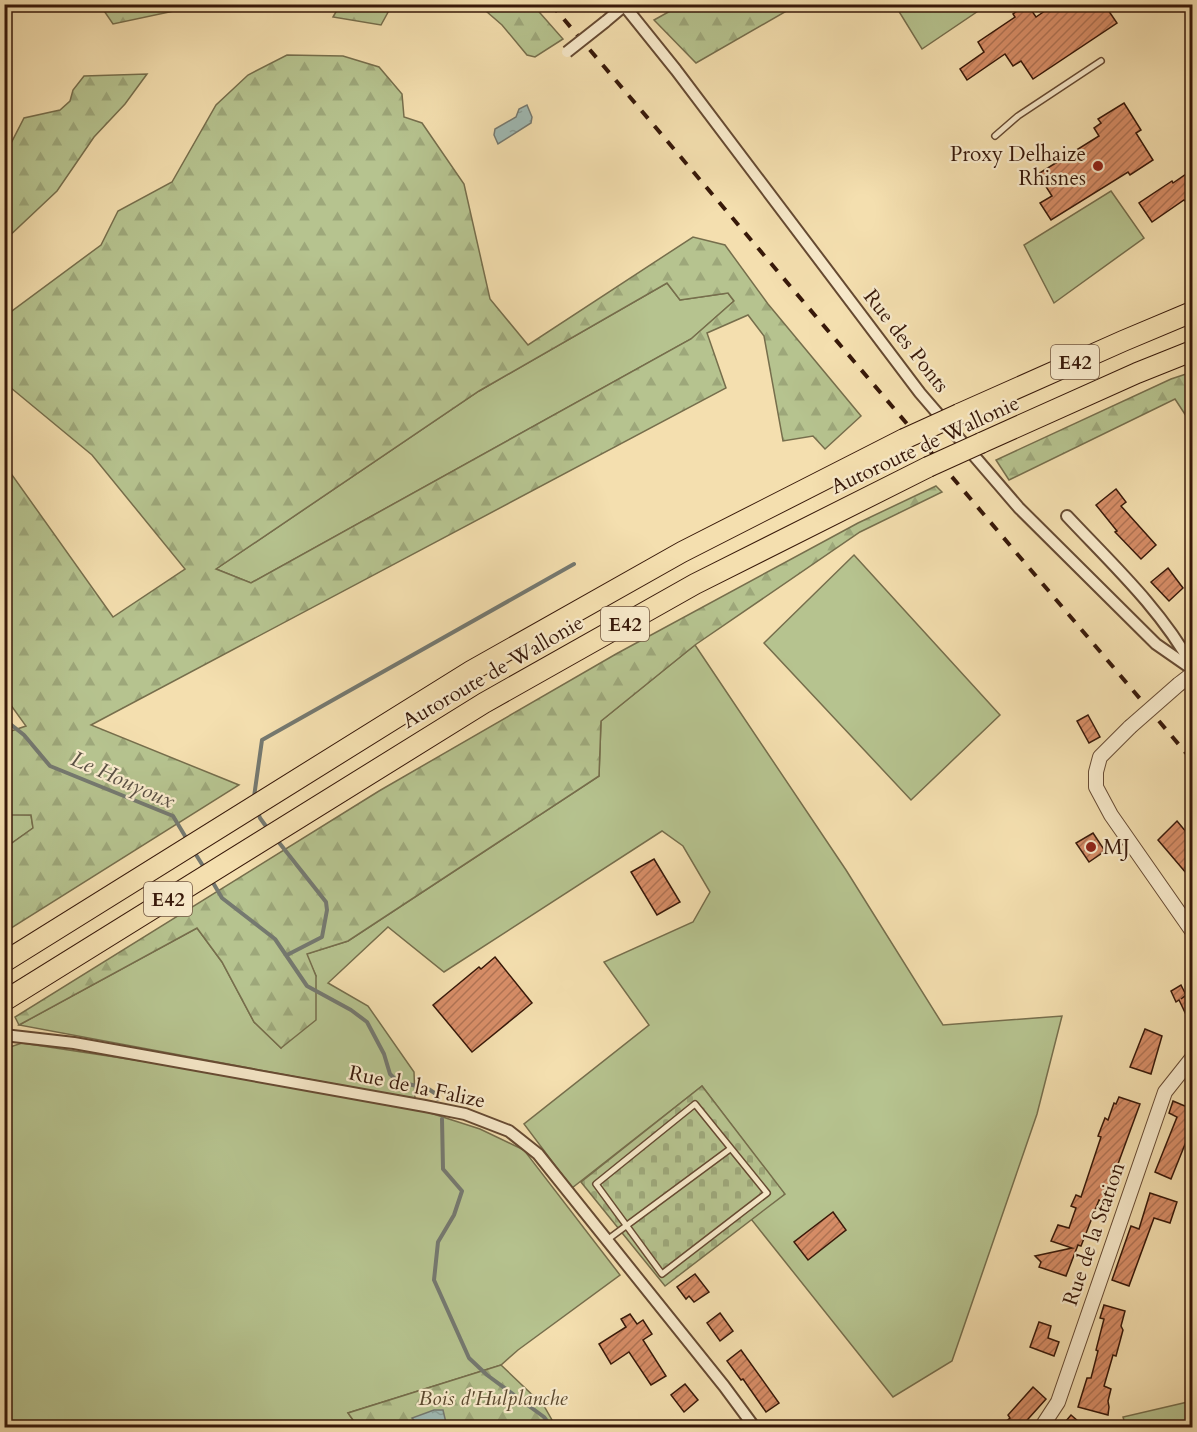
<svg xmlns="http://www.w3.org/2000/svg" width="1197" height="1432" font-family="Cardo,serif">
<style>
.green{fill:#b6c38f;stroke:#766e4c;stroke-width:1.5}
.forest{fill:url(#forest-firs);stroke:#766e4c;stroke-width:1.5;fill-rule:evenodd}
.cemetery{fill:url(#cemetery-stones);stroke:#766e4c;stroke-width:1.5}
.water{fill:url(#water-ripples);stroke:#757970;stroke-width:1.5}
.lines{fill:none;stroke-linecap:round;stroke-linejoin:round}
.stream{stroke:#757970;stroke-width:4}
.building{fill:url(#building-hatch);stroke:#371809;stroke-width:1.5}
.service-casing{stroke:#664a32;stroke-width:8}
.minor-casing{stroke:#664a32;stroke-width:14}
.tertiary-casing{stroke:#664a32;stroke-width:16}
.motorway-casing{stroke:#371809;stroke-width:22}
.service{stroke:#f8eacb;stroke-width:5}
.minor{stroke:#f8eacb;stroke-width:10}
.tertiary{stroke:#f8eacb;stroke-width:14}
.motorway{stroke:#f4dfaf;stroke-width:20}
.rail{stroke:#371809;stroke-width:4;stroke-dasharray:10 10;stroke-linecap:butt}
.minor-bridge-casing{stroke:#664a32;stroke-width:14;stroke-linecap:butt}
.tertiary-bridge-casing{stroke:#664a32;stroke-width:16;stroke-linecap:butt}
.motorway-bridge-casing{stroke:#371809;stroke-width:22;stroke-linecap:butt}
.minor-bridge{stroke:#f8eacb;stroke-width:10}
.tertiary-bridge{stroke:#f8eacb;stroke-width:14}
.motorway-bridge{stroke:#f4dfaf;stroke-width:20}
.poi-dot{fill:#8f2418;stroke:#f8eacb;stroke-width:2}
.labels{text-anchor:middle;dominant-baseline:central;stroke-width:4.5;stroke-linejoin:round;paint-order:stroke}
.shield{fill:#f8eacb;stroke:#715743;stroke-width:1.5}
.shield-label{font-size:20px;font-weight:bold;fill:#371809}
.poi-label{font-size:21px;fill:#371809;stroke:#f8eacb;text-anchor:end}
.street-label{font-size:21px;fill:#371809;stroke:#f8eacb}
.park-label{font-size:21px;font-style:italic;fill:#5d4b31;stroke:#f8eacb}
.water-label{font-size:22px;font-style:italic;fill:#5b5145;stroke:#f8eacb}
</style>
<defs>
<pattern id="forest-firs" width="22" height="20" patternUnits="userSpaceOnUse" patternTransform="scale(1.5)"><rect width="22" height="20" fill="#b6c38f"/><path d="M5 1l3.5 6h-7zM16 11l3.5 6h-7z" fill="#9da77a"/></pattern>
<pattern id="cemetery-stones" width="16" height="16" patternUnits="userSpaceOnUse" patternTransform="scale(1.5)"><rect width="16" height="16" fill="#b6c38f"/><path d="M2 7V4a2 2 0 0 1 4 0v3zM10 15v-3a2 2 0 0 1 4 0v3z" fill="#9da77a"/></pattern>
<pattern id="water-ripples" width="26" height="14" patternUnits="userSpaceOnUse" patternTransform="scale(1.5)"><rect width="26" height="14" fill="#9fbab4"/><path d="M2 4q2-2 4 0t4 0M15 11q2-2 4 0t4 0" fill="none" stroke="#8a9f99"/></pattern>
<pattern id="building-hatch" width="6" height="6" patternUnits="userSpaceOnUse" patternTransform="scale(1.5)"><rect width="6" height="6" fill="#d88e68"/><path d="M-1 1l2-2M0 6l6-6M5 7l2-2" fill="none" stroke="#b07354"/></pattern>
</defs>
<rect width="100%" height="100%" fill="#f4dfaf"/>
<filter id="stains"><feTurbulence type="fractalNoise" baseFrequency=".00333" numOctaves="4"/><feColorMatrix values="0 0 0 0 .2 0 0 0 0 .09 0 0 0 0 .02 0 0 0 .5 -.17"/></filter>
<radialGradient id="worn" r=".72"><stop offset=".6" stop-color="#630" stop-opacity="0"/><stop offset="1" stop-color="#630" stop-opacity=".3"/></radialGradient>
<g class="green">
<path d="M 895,5 L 987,5 L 922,49 Z"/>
<path d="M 1111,191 L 1144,238 L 1054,303 L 1024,245 Z"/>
<path d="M 667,283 L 680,300 L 728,293 L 734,301 L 691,339 L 251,583 L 216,569 L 479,391 Z"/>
<path d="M 854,555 L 1000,715 L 911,800 L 764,643 Z"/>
<path d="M 695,645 L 846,870 L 943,1025 L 1062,1016 L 1037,1114 L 952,1361 L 893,1397 L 751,1219 L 784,1194 L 702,1086 L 572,1188 L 524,1124 L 649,1025 L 604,962 L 693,922 L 710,892 L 683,846 L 662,831 L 444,972 L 388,927 L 328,983 L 368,1006 L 414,1072 L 415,1099 L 19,1025 L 197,928 L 222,962 L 254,1022 L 281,1048 L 316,976 L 306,954 L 348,941 L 599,776 L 601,721 Z"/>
<path d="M 7,814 L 31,815 L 33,828 L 5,848 L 5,815 Z"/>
<path d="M 22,1043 L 148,1062 L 421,1110 L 480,1129 L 524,1150 L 620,1275 L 518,1350 L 501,1365 L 348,1413 L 358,1427 L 5,1427 L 4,1049 Z"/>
<path d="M 1192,1401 L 1192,1427 L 1126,1427 L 1123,1417 Z"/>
</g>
<g class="forest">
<path d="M 100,5 L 232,5 L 188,8 L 113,24 Z"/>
<path d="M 340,5 L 340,4 L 392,5 L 381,25 L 333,17 Z"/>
<path d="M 479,5 L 533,5 L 563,39 L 535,57 L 527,55 L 502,25 Z"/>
<path d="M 681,5 L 681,4 L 797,5 L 696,63 L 654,20 Z"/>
<path d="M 287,55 L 343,56 L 379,67 L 402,94 L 404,117 L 422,123 L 464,184 L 490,299 L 528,345 L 693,237 L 725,245 L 768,304 L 861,416 L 825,449 L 813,436 L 783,441 L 764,336 L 748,315 L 707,333 L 726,388 L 91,725 L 239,785 L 5,932 L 5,848 L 33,828 L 31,815 L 5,815 L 5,733 L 26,726 L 5,697 L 5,465 L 113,617 L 185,569 L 92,455 L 5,383 L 5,353 L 8,314 L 101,245 L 118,211 L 172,182 L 216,105 L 248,75 ZM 667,283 L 680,300 L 728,293 L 734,301 L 691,339 L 251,583 L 216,569 L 479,391 Z"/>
<path d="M 147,74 L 125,104 L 94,137 L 57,191 L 5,240 L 5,155 L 24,118 L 60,110 L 70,101 L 73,90 L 84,76 Z"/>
<path d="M 1192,372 L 1192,425 L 1175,399 L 1009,480 L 996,460 L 1171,379 Z"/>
<path d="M 936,486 L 942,492 L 860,532 L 695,645 L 601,721 L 599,776 L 348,941 L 307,954 L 316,976 L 316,1020 L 281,1048 L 254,1022 L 222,962 L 197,928 L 19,1025 L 15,1017 L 379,791 L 616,654 L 858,523 Z"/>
<path d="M 501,1365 L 544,1406 L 556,1427 L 358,1427 L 348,1413 Z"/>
</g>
<path class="cemetery" d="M 702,1086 L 785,1194 L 665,1286 L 581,1182 Z"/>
<g class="water">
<path d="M 527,105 L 532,117 L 531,123 L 498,144 L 494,135 L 495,129 L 516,117 L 519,109 Z"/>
<path d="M 434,1410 L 443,1410 L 447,1427 L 420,1427 L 412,1418 Z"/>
</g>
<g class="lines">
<g class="stream">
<path d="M 4,719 L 24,735 L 50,766 L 173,816 L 188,841"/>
<path d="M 254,797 L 262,740 L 574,564"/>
<path d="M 257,810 L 260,818 L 268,829"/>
<path d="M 277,840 L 326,902 L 327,910 L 322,937 L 287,955"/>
<path d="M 193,850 L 205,869"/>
<path d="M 212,881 L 222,898 L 275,939 L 307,986 L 351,1010 L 367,1022 L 384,1054 L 390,1074 L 398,1082 L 427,1088 L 436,1094 L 438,1099"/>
<path d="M 442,1119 L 443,1169 L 462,1191 L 454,1215 L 438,1242 L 434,1280 L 469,1358 L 487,1375 L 544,1417 L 552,1428"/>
</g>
</g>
<g class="building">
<path d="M 1027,4 L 1036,17 L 1055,4 L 1104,4 L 1117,23 L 1033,79 L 1021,61 L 1013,66 L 1005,54 L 967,80 L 960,69 L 984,52 L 978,42 L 1015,17 L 1013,14 Z"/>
<path d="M 1124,103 L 1141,130 L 1136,133 L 1153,160 L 1130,175 L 1128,172 L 1051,220 L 1040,203 L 1052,196 L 1038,174 L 1099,136 L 1094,128 L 1101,123 L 1098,119 Z"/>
<path d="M 1192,170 L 1192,197 L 1186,202 L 1184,200 L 1152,222 L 1139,203 L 1172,181 L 1173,183 Z"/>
<path d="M 1116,489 L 1126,502 L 1121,506 L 1156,545 L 1141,559 L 1115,532 L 1117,531 L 1096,505 Z"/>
<path d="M 1168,568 L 1183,588 L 1169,601 L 1151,582 Z"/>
<path d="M 1088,715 L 1100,737 L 1089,743 L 1077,721 Z"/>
<path d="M 1177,821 L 1192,839 L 1192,880 L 1158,840 Z"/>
<path d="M 1093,833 L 1105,851 L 1089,862 L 1076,843 Z"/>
<path d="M 654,859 L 680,902 L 657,915 L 631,872 Z"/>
<path d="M 495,957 L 532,1003 L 472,1052 L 433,1005 L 479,967 L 481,969 Z"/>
<path d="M 1181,985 L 1186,995 L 1181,999 L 1192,991 L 1192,1027 L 1179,1000 L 1176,1002 L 1171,991 Z"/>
<path d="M 1145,1029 L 1162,1036 L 1151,1074 L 1130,1067 Z"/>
<path d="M 1119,1097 L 1140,1104 L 1104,1202 L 1099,1200 L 1081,1246 L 1078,1245 L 1066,1276 L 1039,1267 L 1041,1262 L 1035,1256 L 1072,1248 L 1051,1241 L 1058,1225 L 1069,1228 L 1076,1208 L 1071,1206 L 1076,1195 L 1081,1197 L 1101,1137 L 1098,1136 L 1105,1118 L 1108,1120 L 1114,1103 L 1116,1104 Z"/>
<path d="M 1173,1101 L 1192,1109 L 1192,1127 L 1171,1179 L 1155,1172 L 1177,1117 L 1169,1113 Z"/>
<path d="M 1150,1193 L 1177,1202 L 1170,1223 L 1154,1218 L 1129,1286 L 1112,1280 L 1131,1226 L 1139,1229 Z"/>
<path d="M 833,1212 L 846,1230 L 808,1260 L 794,1242 Z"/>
<path d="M 695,1274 L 709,1292 L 694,1302 L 689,1296 L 686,1299 L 677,1287 Z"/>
<path d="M 1104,1305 L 1125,1311 L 1121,1326 L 1123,1330 L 1116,1356 L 1113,1355 L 1104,1386 L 1111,1389 L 1108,1401 L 1109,1407 L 1108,1415 L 1078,1407 L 1087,1378 L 1091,1378 L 1098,1351 L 1096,1350 L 1104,1319 L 1100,1318 Z"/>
<path d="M 720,1313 L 733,1331 L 720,1341 L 707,1323 Z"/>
<path d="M 630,1314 L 637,1324 L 643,1320 L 652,1334 L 643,1340 L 666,1376 L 651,1385 L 629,1352 L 611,1364 L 599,1344 L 626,1327 L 621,1319 Z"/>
<path d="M 1039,1322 L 1051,1326 L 1048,1338 L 1059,1342 L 1054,1356 L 1030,1347 Z"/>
<path d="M 741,1350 L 779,1403 L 766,1412 L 743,1379 L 741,1380 L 727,1361 Z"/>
<path d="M 685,1384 L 698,1400 L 684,1412 L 671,1395 Z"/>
<path d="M 1033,1387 L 1046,1399 L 1020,1428 L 998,1428 L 1010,1418 L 1008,1415 Z"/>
<path d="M 1071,1415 L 1086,1428 L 1060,1428 Z"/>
</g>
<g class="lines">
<g class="service-casing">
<g id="service">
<path d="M 995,136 L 1018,116 L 1101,61"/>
<path d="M 695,1104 L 767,1193 L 662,1274 L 596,1184 Z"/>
<path d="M 607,1240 L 730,1149"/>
</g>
</g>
<g class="minor-casing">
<g id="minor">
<path d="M 623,4 L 676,70 L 920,393 L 1019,508 L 1156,644 L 1192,669"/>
<path d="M 605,22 L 624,6"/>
<path d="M 1067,516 C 1111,563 1161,609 1192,666"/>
<path d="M 4,1035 L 74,1043 L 425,1106 L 465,1114 L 509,1131 L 538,1154 L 724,1386 L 755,1428"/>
</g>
</g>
<g class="tertiary-casing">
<g id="tertiary">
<path d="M 1179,684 L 1192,674"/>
<path d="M 1130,727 L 1100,757 L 1096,772 L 1096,787 L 1111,815 L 1192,931"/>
<path d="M 1041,1428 L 1058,1402 L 1165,1092 L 1192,1058"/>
</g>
</g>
<g class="motorway-casing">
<g id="motorway">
<path d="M 959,414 L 1123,341 L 1192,312"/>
<path d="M 981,443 L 1137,373 L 1192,351"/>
<path d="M 4,962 L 471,671 L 682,552 L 904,439"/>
<path d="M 4,1001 L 484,703 L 695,584 L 928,467"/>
</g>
</g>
<use href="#service" class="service"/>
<use href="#minor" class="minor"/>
<use href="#tertiary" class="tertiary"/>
<use href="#motorway" class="motorway"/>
<path class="rail" d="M 551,4 L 1192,760"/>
<g class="minor-bridge-casing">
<path id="minor-bridge" d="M 567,52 L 605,22"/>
</g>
<g class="tertiary-bridge-casing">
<path id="tertiary-bridge" d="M 1130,727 L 1179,684"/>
</g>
<g class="motorway-bridge-casing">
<g id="motorway-bridge">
<path d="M 904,439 L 959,414"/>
<path d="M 928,467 L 981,443"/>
</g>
</g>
<use href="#minor-bridge" class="minor-bridge"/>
<use href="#tertiary-bridge" class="tertiary-bridge"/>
<use href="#motorway-bridge" class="motorway-bridge"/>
</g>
<g class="poi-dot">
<circle cx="1098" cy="166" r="6"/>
<circle cx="1091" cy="847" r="6"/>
</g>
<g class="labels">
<g class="shield">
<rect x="1051" y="345" width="48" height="34" rx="4.5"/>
<rect x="601" y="607" width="48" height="34" rx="4.5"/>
<rect x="144" y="882" width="48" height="34" rx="4.5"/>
</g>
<g class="shield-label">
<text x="1075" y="362">E42</text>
<text x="625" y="624">E42</text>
<text x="168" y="899">E42</text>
</g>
<g class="poi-label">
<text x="1086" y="154">Proxy Delhaize<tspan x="1086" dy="24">Rhisnes</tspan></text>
<text x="1103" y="847" text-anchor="start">MJ</text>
</g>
<g class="street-label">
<text transform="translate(906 341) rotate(52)">Rue des Ponts</text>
<text transform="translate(925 445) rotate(-25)">Autoroute de Wallonie</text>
<text transform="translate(493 672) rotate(-30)">Autoroute de Wallonie</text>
<text transform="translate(417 1087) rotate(12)">Rue de la Falize</text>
<text transform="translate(1094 1234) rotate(-71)">Rue de la Station</text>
</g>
<g class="park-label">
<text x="493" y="1398">Bois d'Hulplanche</text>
</g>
<g class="water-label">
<text transform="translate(123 780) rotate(24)">Le Houyoux</text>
</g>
</g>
<rect width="1197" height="1432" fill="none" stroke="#f4dfaf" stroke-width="24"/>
<rect x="6" y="6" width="1185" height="1420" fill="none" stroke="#371809" stroke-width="3"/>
<rect x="12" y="12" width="1173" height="1408" fill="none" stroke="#371809" stroke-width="1.5"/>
<rect width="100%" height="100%" filter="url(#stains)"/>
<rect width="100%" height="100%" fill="url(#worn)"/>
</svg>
